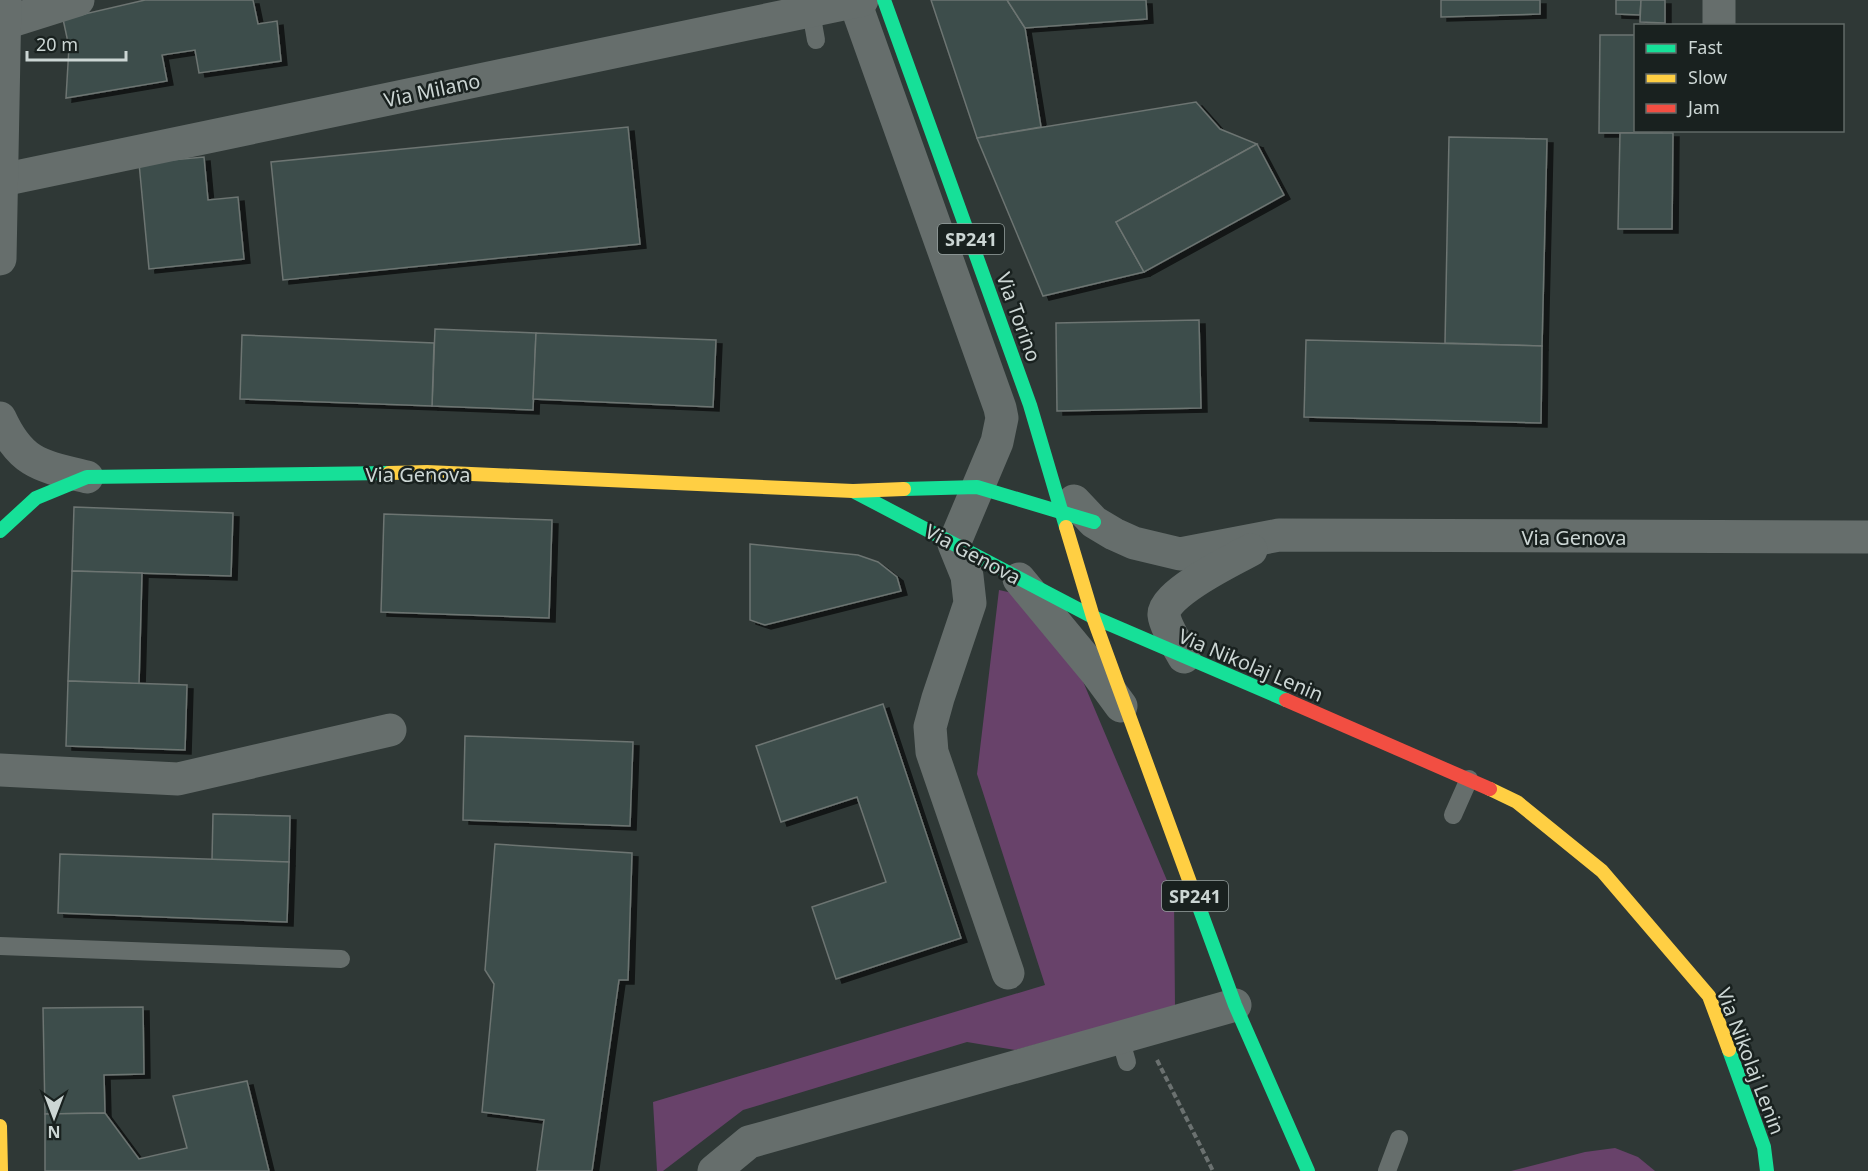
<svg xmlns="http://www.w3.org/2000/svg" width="1868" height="1171" font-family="'Noto Sans',sans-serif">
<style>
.green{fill:#68426a}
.building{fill:#3c4e4b;stroke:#6d7472;stroke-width:1.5;filter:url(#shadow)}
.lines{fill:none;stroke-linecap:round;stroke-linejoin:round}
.path{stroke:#6b7170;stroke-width:4;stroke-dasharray:6 3;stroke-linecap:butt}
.lane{stroke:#666e6c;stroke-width:18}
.street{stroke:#666e6c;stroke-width:33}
.fast{stroke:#16e098;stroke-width:14}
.slow{stroke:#ffcf43;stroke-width:14}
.jam{stroke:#f24e42;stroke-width:14}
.labels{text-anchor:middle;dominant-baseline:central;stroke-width:5;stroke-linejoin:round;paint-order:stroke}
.shield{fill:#19211f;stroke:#96a09e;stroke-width:1.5}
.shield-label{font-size:18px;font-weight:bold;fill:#ccd6d4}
.street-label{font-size:20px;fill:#ccd6d4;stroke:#19211f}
</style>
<defs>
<filter id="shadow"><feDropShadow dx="6" dy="4" stdDeviation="0" flood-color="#0009"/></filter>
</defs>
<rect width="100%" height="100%" fill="#2f3836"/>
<g class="green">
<path d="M 999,590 L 1017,594 L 1082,679 L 1174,897 L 1175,1007 L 1015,1050 L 967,1042 L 743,1110 L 663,1171 L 657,1171 L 653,1102 L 1045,985 L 977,774 Z"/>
<path d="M 1615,1148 L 1638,1157 L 1655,1171 L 1511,1171 L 1585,1152 Z"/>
</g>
<g class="building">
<path d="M 145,0 L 253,0 L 258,24 L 277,21 L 281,61 L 199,73 L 195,50 L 162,55 L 167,81 L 66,98 L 69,47 L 63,19 Z"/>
<path d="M 931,0 L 1007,0 L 1025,28 L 1041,127 L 977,138 Z"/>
<path d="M 1007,0 L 1146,0 L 1147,19 L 1025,28 Z"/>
<path d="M 1441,0 L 1540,0 L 1540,14 L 1441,17 Z"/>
<path d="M 1616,0 L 1641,0 L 1640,15 L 1616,14 Z"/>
<path d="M 1641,0 L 1665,0 L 1665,23 L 1640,22 Z"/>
<path d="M 1600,35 L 1636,35 L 1636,130 L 1662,130 L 1662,133 L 1599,133 Z"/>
<path d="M 1196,102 L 1220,129 L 1257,144 L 1116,222 L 1144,272 L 1043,296 L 977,138 Z"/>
<path d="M 628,127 L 640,244 L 283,280 L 271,162 Z"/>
<path d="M 1620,133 L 1673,133 L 1672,229 L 1618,229 Z"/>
<path d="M 1449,137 L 1547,139 L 1542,346 L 1445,343 Z"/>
<path d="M 1257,144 L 1284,195 L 1144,272 L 1116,222 Z"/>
<path d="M 204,157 L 208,200 L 238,197 L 244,259 L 149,269 L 139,163 Z"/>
<path d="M 1199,320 L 1201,408 L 1057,411 L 1056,323 Z"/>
<path d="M 435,329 L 536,333 L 533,410 L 432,406 Z"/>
<path d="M 536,333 L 716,340 L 713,407 L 533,399 Z"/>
<path d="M 242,335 L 434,343 L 432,406 L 240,399 Z"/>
<path d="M 1306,340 L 1542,346 L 1541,423 L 1304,417 Z"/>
<path d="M 74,507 L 233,513 L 231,576 L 72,571 Z"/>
<path d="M 384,514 L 552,520 L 549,618 L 381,612 Z"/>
<path d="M 750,544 L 858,555 L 878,562 L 897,577 L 901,591 L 765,625 L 750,620 Z"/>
<path d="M 72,571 L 142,573 L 139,684 L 68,681 Z"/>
<path d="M 68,681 L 187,685 L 185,750 L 66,746 Z"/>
<path d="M 883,704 L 961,938 L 836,979 L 812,907 L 886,882 L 857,797 L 781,822 L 756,746 Z"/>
<path d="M 465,736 L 633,742 L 630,826 L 463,820 Z"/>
<path d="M 213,814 L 290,816 L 289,862 L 212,860 Z"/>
<path d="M 495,844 L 632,853 L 628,980 L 619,980 L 592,1171 L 537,1171 L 544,1120 L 482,1112 L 494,984 L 485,970 Z"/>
<path d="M 60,854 L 289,862 L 287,922 L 58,913 Z"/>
<path d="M 143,1007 L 144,1074 L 104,1075 L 105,1113 L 45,1114 L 43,1008 Z"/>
<path d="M 247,1081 L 269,1171 L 45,1171 L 45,1114 L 105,1113 L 139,1159 L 187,1148 L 173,1096 Z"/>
</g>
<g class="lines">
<path class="path" d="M 1157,1060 L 1213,1171"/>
<g class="lane">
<path d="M 811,12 L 816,40"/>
<path d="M 1453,815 L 1469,779"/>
<path d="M 0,946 L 341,959"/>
<path d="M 1120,1038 L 1127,1062"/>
<path d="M 1387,1171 L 1399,1139"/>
</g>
<g class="street">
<path d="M 855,2 L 1000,408 L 1002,418 L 997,442 L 954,544 L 967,576 L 970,603 L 938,698 L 930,727 L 932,752 L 1008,973"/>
<path d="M 5,23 L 78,0"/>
<path d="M 1719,26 L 1719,0"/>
<path d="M 2,180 L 862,0"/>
<path d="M 0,259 L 5,0"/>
<path d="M 0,418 C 21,464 41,466 87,477"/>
<path d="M 1074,501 L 1094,522 L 1114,534 L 1134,543 L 1180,554 L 1279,535 L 1868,537"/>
<path d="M 1019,579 L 1096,672 L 1121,706"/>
<path d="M 1184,657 C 1178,646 1165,626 1164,615 C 1162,594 1234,559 1251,550"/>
<path d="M 0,770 L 178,779 L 390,730"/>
<path d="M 714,1171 L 749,1142 L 1235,1005"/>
</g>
<g class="fast">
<path d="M 884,0 L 1030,405 L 1066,527"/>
<path d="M 904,489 L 977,487 L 1094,522"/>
<path d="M 853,491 L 1093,617 L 1286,700"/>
<path d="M 0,531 L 36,498 L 87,477 L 389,473"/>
<path d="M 1192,888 L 1235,1005 L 1308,1171"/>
<path d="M 1729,1050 L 1764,1147 L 1767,1171"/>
</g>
<g class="slow">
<path d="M 389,473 L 427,472 L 853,491 L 904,489"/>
<path d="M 1066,527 L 1093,617 L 1192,888"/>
<path d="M 1490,789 L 1517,802 L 1602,871 L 1709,996 L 1729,1050"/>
<path d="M 0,1126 L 1,1171"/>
</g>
<path class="jam" d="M 1286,700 L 1490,789"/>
</g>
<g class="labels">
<g class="shield">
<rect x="938" y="224" width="66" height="30" rx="4.5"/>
<rect x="1162" y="881" width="66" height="30" rx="4.5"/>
</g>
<g class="shield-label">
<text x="971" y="239">SP241</text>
<text x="1195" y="896">SP241</text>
</g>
<g class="street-label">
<text transform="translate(432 90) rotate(-12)">Via Milano</text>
<text transform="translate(1019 317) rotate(70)">Via Torino</text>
<text x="418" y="474">Via Genova</text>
<text x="1574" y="537">Via Genova</text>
<text transform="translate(973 554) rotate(28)">Via Genova</text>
<text transform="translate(1251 665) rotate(23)">Via Nikolaj Lenin</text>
<text transform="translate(1751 1061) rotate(69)">Via Nikolaj Lenin</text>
</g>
</g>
<rect x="1634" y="24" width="210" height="108" fill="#19211f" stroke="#616967" stroke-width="1.5"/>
<rect x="1646" y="44" width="30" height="9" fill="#16e098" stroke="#616967" stroke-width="1.5"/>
<text x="1688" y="54" font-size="18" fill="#ccd6d4">Fast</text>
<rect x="1646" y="74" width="30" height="9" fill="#ffcf43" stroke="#616967" stroke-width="1.5"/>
<text x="1688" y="84" font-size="18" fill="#ccd6d4">Slow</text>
<rect x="1646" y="104" width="30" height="9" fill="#f24e42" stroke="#616967" stroke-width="1.5"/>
<text x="1688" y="114" font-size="18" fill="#ccd6d4">Jam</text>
<g transform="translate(54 1117) rotate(180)" stroke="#19211f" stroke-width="4.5" paint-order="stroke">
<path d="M0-4.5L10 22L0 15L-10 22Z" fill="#ccd6d4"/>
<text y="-9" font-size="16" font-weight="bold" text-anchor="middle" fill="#ccd6d4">N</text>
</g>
<path d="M27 51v9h99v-9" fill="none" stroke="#ccd6d4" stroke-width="3"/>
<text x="36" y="51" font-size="18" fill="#ccd6d4" stroke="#19211f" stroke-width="4.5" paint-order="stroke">20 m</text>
</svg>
